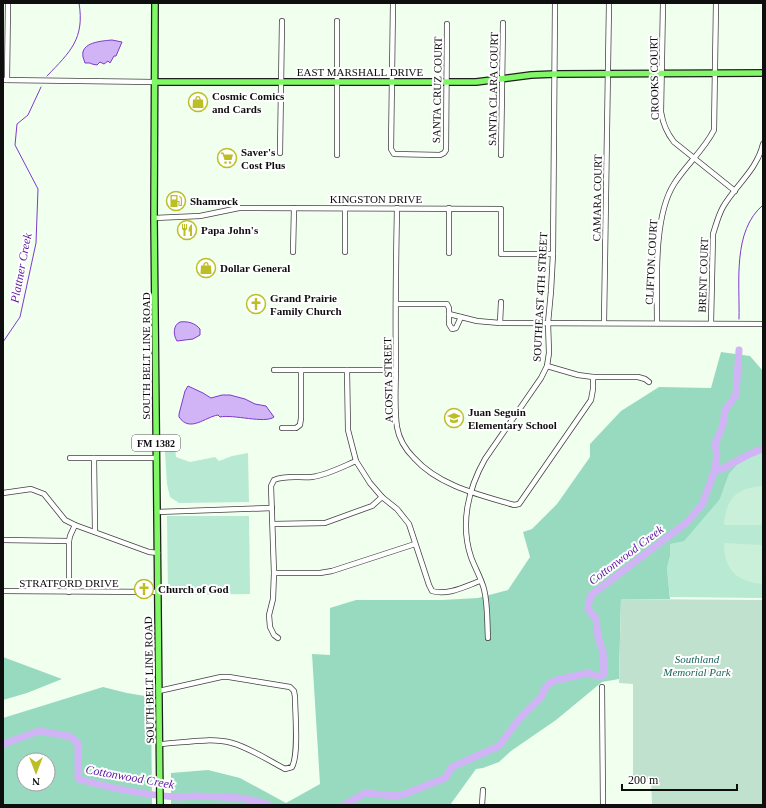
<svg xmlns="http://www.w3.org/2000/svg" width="766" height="808" font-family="'Times New Roman',serif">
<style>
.green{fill:#b8e9d3}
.forest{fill:#98dac0;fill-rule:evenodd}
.cemetery{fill:#c0e1cd}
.pitch{fill:#caf0da}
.water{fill:#d1b4f6;stroke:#7e3acd}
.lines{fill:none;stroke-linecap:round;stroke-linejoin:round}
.stream{stroke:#7e3acd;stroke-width:1}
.river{stroke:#d1b4f6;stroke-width:7}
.minor-casing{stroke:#414141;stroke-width:6}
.major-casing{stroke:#1f1f1f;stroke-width:8}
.minor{stroke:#fff;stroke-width:4.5}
.major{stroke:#80f865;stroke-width:5.5}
.labels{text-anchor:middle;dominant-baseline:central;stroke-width:4;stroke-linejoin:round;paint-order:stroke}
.shield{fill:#fff;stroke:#565656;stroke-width:1}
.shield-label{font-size:10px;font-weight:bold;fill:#0e0e0e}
.street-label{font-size:11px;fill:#0e0e0e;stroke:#fff}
.poi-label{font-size:11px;font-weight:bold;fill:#0e0e0e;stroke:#fff;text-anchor:start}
.park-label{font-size:11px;font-style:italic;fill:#1e665b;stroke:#fff}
.water-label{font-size:12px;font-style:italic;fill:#5b17a0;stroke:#fff}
</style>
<rect width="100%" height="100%" fill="#f1ffef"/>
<g class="green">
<path d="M 164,436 L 174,437 L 176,457 L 190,462 L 215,457 L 219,461 L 232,456 L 248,453 L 249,502 L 179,503 L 170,497 L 167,484 Z"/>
<path d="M 763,453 L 763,598 L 670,597 L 667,568 L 670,556 L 670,544 L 720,499 L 729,474 L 746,455 Z"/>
<path d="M 167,516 L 249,516 L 250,594 L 168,595 Z"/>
</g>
<g class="forest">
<path d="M 721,352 L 750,356 L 763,371 L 763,453 L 746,455 L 729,474 L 720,499 L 684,541 L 670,544 L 670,556 L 667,568 L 670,599 L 621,599 L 619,679 L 602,682 L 556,720 L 511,751 L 499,762 L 483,768 L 476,769 L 450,805 L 171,805 L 171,773 L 208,770 L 240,778 L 286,803 L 320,784 L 312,654 L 330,655 L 330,608 L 356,600 L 442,600 L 478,598 L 508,590 L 530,557 L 523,532 L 532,529 L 557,504 L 590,457 L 590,444 L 621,411 L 659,387 L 711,388 Z"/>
<path d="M 3,657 L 62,679 L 27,693 L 3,700 Z"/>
<path d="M 103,687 L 127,693 L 151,697 L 152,805 L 8,805 L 3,804 L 3,718 ZM 24,760 L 48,760 L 48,784 L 24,784 Z"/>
</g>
<path class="cemetery" d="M 621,599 L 763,600 L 763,805 L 652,804 L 651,779 L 633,779 L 633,684 L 619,683 Z"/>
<g class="pitch">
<path d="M 763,486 L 763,524 L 760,525 L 724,525 C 726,498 736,488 763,486 Z"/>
<path d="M 724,543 L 762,545 L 763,547 L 763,584 C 737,582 724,570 724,543 Z"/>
</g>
<g class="water">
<path d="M 112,40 L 122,42 L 116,56 L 114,56 L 110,63 L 108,61 L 104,64 L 100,62 L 97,65 L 92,64 L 90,63 L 85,63 C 84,61 84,59 83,57 C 80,42 102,41 112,40 Z"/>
<path d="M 180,322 C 188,321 195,323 200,329 L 200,335 L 193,339 L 177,341 C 173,335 173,325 180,322 Z"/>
<path d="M 188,386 L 203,393 L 211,398 L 222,395 L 230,395 L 245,399 L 255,404 L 266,406 L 274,417 C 265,424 233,414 220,417 L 218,415 C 205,417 190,433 179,417 L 179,414 L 185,391 Z"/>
</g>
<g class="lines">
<g class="stream">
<path d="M 47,76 C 70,52 85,39 79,3"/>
<path d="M 739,319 C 740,283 732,231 763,205"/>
<path d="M 3,342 L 20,317 L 36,243 L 38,189 L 15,145 L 17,124 L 28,115 L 41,87"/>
</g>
<g class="river">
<path d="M 714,472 L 717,456 L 715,444 L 723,425 L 725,410 L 736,395 L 739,350"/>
<path d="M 3,744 L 39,731 L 69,736 L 78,743 L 78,779 C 110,788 144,795 177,797 C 184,797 190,796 196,796 C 220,797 246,796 269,805"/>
<path d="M 344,805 L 365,793 L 395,796 L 405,794 L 445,778 L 452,767 L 499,746 L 519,719 L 541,697 L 545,688 L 553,681 L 588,673 L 600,677 L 604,674 L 603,652 L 598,637 L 596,619 L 588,609 L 590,596 L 686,523 L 702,505 L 714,472 C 732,466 744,454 763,449"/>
</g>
<g class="minor-casing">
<g id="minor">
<path d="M 393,3 L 391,149 L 394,154 L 440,155 L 444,153 L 446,150 L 447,24"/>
<path d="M 663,3 L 661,112 C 663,124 666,132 674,142 L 735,191"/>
<path d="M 3,80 L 155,82"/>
<path d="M 7,80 L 8,3"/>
<path d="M 280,153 L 282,21"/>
<path d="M 337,155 L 337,21"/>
<path d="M 501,155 L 503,23"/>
<path d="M 397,208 C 396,260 395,311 396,363 C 396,384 394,406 397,427 C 399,439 406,450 414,458 C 439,486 480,495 514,505 L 519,504 L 591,400 L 593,389 L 593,377"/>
<path d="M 154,218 L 200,216 L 239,208 L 501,209 L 501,254 L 553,254"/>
<path d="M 293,252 L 294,208"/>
<path d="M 345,252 L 345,208"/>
<path d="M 449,253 L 449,208"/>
<path d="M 396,304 L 447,304 L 449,308 L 449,324 L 452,329 L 456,328 L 461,317"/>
<path d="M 449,314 L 477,321 L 500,323 L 763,324"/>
<path d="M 500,323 L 501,302"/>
<path d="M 604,323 L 609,3"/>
<path d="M 657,323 C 657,284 653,217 674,184 C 686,165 704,150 714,130 L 716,3"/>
<path d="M 711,323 L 713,234 C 716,225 718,216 723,207 C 735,186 757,170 763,144"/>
<path d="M 547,366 L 578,375 L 593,377 L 638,377 L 645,379 L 649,382"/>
<path d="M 274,370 L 396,370"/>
<path d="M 347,370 L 348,430 L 356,461 L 370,483 L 382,497 L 397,509 L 409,524 L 429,585 L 432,591 C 448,596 466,586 480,581"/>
<path d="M 282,428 L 296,428 L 300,425 L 301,418 L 301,370"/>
<path d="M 70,458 L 156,458"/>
<path d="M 94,458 L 95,532"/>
<path d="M 3,493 L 31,489 L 44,494 L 65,520 L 75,525 L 149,552 L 158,553"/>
<path d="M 157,512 L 272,508"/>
<path d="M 273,524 L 325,523 L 372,506 L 382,497"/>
<path d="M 3,540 L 69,541"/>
<path d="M 274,573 L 320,573 L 332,571 L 415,544"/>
<path d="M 3,591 L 158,592"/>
<path d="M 69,592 L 69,541 L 70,536 L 75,525"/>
<path d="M 278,638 L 274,635 L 270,627 L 269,615 L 273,599 L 274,573 L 271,486 L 274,480 C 286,475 299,478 312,477 C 327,475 342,467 356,461"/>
<path d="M 488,638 C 487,622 488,605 484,589 C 481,578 475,568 471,557 C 460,524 468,489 485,459 L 541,378 L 547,366 L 549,353 L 548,323 L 551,291 L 553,254 L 555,3"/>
<path d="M 602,687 L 603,805"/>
<path d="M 159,691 L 221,677 L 229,677 L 290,687 L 294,691 L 295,697 C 295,713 299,754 292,767 L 285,769 C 268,760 250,748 232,743 C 211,737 182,743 160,744"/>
<path d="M 482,805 L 483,790"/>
</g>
</g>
<g class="major-casing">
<g id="major">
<path d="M 155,3 L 154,218 L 160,805"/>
<path d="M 155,82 L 476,82 L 531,75 L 555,74 L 763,73"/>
</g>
</g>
<use href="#minor" class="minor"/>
<use href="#major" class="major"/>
</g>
<defs>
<g id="shop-ring" transform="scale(1)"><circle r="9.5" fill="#fff" stroke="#bcbe26" stroke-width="1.5"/><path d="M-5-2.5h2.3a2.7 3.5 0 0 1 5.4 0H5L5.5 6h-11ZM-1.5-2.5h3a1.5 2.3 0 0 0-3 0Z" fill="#bcbe26"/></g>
<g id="supermarket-ring" transform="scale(1)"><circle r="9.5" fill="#fff" stroke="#bcbe26" stroke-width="1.5"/><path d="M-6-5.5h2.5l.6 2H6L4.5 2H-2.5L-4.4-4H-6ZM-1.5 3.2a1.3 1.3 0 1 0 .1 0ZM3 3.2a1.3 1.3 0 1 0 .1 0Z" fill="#bcbe26"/></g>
<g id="fuel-ring" transform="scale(1)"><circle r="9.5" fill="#fff" stroke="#bcbe26" stroke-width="1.5"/><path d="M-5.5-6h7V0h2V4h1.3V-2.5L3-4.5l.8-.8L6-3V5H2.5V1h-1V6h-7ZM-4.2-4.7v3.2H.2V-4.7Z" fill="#bcbe26"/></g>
<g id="restaurant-ring" transform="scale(1)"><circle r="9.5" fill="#fff" stroke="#bcbe26" stroke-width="1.5"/><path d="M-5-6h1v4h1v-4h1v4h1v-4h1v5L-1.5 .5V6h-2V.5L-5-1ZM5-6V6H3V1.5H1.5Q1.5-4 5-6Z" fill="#bcbe26"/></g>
<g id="church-ring" transform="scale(1)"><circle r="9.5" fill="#fff" stroke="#bcbe26" stroke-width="1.5"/><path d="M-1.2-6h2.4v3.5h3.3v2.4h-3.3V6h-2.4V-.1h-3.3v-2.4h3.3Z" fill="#bcbe26"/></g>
<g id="school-ring" transform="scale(1)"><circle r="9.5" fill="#fff" stroke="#bcbe26" stroke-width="1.5"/><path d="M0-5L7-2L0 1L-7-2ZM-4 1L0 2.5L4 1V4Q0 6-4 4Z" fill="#bcbe26"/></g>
</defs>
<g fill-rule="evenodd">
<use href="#shop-ring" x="198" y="102"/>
<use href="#supermarket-ring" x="227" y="158"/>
<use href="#fuel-ring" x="176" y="201"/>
<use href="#restaurant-ring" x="187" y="230"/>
<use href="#shop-ring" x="206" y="268"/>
<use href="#church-ring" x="256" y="304"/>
<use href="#school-ring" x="454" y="418"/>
<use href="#church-ring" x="144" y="589"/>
</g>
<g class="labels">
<rect class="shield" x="132" y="435" width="48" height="16" rx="3"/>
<g class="shield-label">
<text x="156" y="443">FM 1382</text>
</g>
<g class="street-label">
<text x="360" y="72">EAST MARSHALL DRIVE</text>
<text transform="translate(654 78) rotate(-91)">CROOKS COURT</text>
<text transform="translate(493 89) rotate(-89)">SANTA CLARA COURT</text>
<text transform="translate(437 90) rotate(-89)">SANTA CRUZ COURT</text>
<text transform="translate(597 198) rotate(-89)">CAMARA COURT</text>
<text x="376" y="199">KINGSTON DRIVE</text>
<text transform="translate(651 262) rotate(-87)">CLIFTON COURT</text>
<text transform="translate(703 275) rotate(-88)">BRENT COURT</text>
<text transform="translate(540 297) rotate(-87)">SOUTHEAST 4TH STREET</text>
<text transform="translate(146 356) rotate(-90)">SOUTH BELT LINE ROAD</text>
<text transform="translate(388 380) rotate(-91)">ACOSTA STREET</text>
<text x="69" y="583">STRATFORD DRIVE</text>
<text transform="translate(149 680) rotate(-91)">SOUTH BELT LINE ROAD</text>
</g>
<g class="poi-label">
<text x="212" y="96">Cosmic Comics<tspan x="212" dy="13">and Cards</tspan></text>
<text x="241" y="152">Saver's<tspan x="241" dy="13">Cost Plus</tspan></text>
<text x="190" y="201">Shamrock</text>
<text x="201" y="230">Papa John's</text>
<text x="220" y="268">Dollar General</text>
<text x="270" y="298">Grand Prairie<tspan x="270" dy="13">Family Church</tspan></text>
<text x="468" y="412">Juan Seguin<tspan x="468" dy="13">Elementary School</tspan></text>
<text x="158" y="589">Church of God</text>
</g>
<g class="park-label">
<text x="697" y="659">Southland<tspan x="697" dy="13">Memorial Park</tspan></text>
</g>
<g class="water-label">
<text transform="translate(21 268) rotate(-79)">Plattner Creek</text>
<text transform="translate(626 555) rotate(-37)">Cottonwood Creek</text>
<text transform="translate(130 777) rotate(10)">Cottonwood Creek</text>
</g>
</g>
<rect width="766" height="808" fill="none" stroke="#0e0e0e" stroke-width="8"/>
<g transform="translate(36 772) rotate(180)"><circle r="19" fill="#ffffff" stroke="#9f9f9f"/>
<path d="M0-3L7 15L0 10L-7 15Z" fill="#bcbe26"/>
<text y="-6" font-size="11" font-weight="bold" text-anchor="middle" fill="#0e0e0e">N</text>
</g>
<path d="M622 784v6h115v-6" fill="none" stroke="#0e0e0e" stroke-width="2"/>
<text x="628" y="784" font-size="12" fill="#0e0e0e" stroke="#ffffff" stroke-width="3" paint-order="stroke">200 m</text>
</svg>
